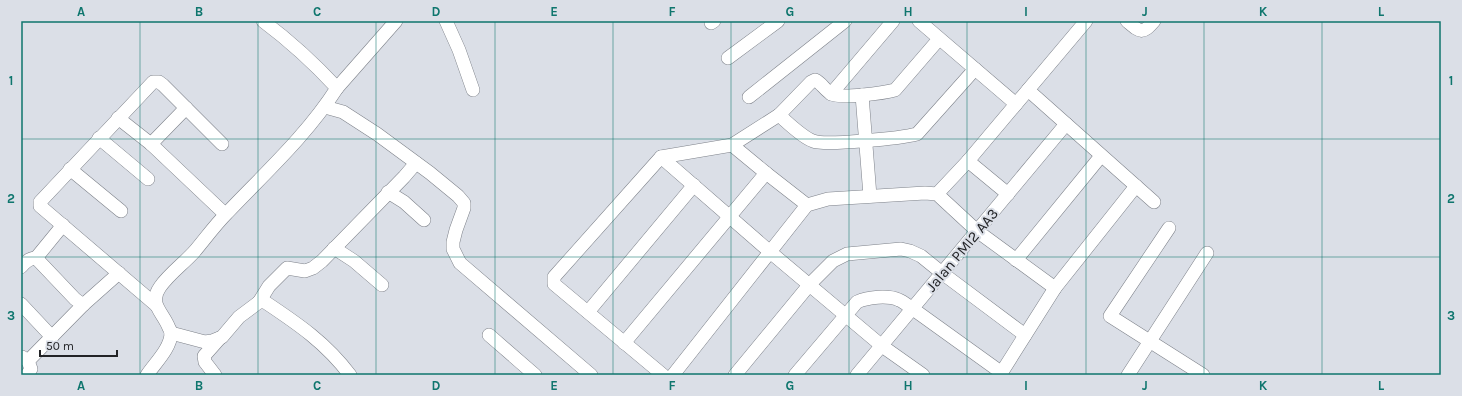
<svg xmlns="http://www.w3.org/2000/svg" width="1462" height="396" font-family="Karla,sans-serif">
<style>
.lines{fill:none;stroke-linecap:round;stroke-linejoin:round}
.minor-casing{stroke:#7e828a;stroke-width:14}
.minor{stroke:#fff;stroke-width:13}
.grid{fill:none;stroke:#0f766e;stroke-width:1;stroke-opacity:0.55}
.labels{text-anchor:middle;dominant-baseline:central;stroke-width:4;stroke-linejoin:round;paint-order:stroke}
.street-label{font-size:15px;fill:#222326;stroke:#dbdfe7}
.neatline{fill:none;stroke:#0f766e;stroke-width:1.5}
.grid-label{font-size:13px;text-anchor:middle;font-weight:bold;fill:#0f766e}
</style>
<rect width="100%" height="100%" fill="#dbdfe7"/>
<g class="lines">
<g class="minor-casing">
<g id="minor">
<path d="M 446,21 L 459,50 L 473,90"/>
<path d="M 919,21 L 1016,104"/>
<path d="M 1127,21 C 1140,32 1142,35 1154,21"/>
<path d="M 711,23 L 714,21"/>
<path d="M 728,58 L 778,21"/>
<path d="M 337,88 L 396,21"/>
<path d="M 1028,90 L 1154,202"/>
<path d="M 831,94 L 893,21"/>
<path d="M 862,95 L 870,196"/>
<path d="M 749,97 L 845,21"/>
<path d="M 325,107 L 343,112 L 377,134 L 430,173 L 458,196 L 464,203 L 464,208 L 456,230 L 453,242 L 453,249 L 460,263 L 591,375"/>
<path d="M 779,115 C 788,123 802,137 813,141 C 825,146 902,138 917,134 L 975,69"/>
<path d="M 118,118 L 151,144 L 225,214"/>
<path d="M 99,138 L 148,179"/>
<path d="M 151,144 L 186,108"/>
<path d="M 732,145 L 766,173 L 807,205"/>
<path d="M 661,157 L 732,145 L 779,115 L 811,82 L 815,80 C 822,83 825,91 832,94 C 841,99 884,93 895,90 L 939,39"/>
<path d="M 968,161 L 1008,194"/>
<path d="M 70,169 L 121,211"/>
<path d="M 388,192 L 404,202 L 424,220"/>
<path d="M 937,194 L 968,161 L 1086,21"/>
<path d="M 1169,228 L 1110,316 L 1203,375"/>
<path d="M 334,248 L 354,261 L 382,285"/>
<path d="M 36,258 L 63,225"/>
<path d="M 1016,260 L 1101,156"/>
<path d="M 21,267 C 25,262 29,258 36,258 L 75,299 L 83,305 L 28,361"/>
<path d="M 259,302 L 269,286 L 287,268 L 305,271 L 313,268 L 322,261 L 404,177 L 416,163"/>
<path d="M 21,304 L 52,337"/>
<path d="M 83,305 L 119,273"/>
<path d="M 156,305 L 40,206 L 40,202 L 153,82 L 159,82 L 163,85 L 222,144"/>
<path d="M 588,312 L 694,185"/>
<path d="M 171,333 L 205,342 L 212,341 L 222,337 L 239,317 L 259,302 L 265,302 C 298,324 326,343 350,375"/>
<path d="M 489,335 L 535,375"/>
<path d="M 624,343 L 766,173"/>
<path d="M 22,357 L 28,361 L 31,369 L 27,375"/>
<path d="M 147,375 C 155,363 171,348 171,333 C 171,333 170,329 169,328 C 163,312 148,304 160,287 C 169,274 183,264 194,252 C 205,239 215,225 227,213 C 265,173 307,135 337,88 C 313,62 291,42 263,21"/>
<path d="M 215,375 L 205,362 L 204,356 L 220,338"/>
<path d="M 663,375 L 554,284 L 554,277 L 661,157 L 769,251 L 882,346 L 923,375"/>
<path d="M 673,375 L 807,205 L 828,199 L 925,193 L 937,194 L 977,231 L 1055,288"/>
<path d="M 735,375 L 810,284 L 833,261 L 847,254 L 901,249 L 910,251 L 921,256 L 942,273 L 1025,335"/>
<path d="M 795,375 L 857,302 C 868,297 888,295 899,300 C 904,302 908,306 913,309 L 1002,373"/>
<path d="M 857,375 L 1066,124"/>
<path d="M 1000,375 L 1055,288 L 1136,186"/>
<path d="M 1128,375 L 1207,253"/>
</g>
</g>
<use href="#minor" class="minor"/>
</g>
<path class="grid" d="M 140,21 L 140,375M 258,21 L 258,375M 376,21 L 376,375M 495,21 L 495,375M 613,21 L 613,375M 731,21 L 731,375M 849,21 L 849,375M 967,21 L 967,375M 1086,21 L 1086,375M 1204,21 L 1204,375M 1322,21 L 1322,375M 21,139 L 1441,139M 21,257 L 1441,257"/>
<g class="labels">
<g class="street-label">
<text transform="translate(962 250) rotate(-50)">Jalan PMI2 AA3</text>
</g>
</g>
<rect width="1462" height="396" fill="none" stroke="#dbdfe7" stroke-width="44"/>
<path d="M40 350v6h77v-6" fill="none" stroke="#222326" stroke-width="2"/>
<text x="46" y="350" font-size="12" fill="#222326" stroke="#dbdfe7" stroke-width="3" paint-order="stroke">50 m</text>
<rect x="22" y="22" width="1418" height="352" class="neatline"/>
<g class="grid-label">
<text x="81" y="16">A</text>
<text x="199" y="16">B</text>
<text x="317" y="16">C</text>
<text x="436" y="16">D</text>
<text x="554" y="16">E</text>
<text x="672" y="16">F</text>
<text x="790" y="16">G</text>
<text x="908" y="16">H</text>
<text x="1026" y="16">I</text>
<text x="1145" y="16">J</text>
<text x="1263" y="16">K</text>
<text x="1381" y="16">L</text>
<text x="11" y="85">1</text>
<text x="1451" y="85">1</text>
<text x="11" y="203">2</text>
<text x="1451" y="203">2</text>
<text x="11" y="320">3</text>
<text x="1451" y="320">3</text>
<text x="81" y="390">A</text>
<text x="199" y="390">B</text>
<text x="317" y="390">C</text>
<text x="436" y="390">D</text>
<text x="554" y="390">E</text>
<text x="672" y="390">F</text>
<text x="790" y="390">G</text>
<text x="908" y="390">H</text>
<text x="1026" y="390">I</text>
<text x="1145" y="390">J</text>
<text x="1263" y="390">K</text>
<text x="1381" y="390">L</text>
</g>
</svg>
